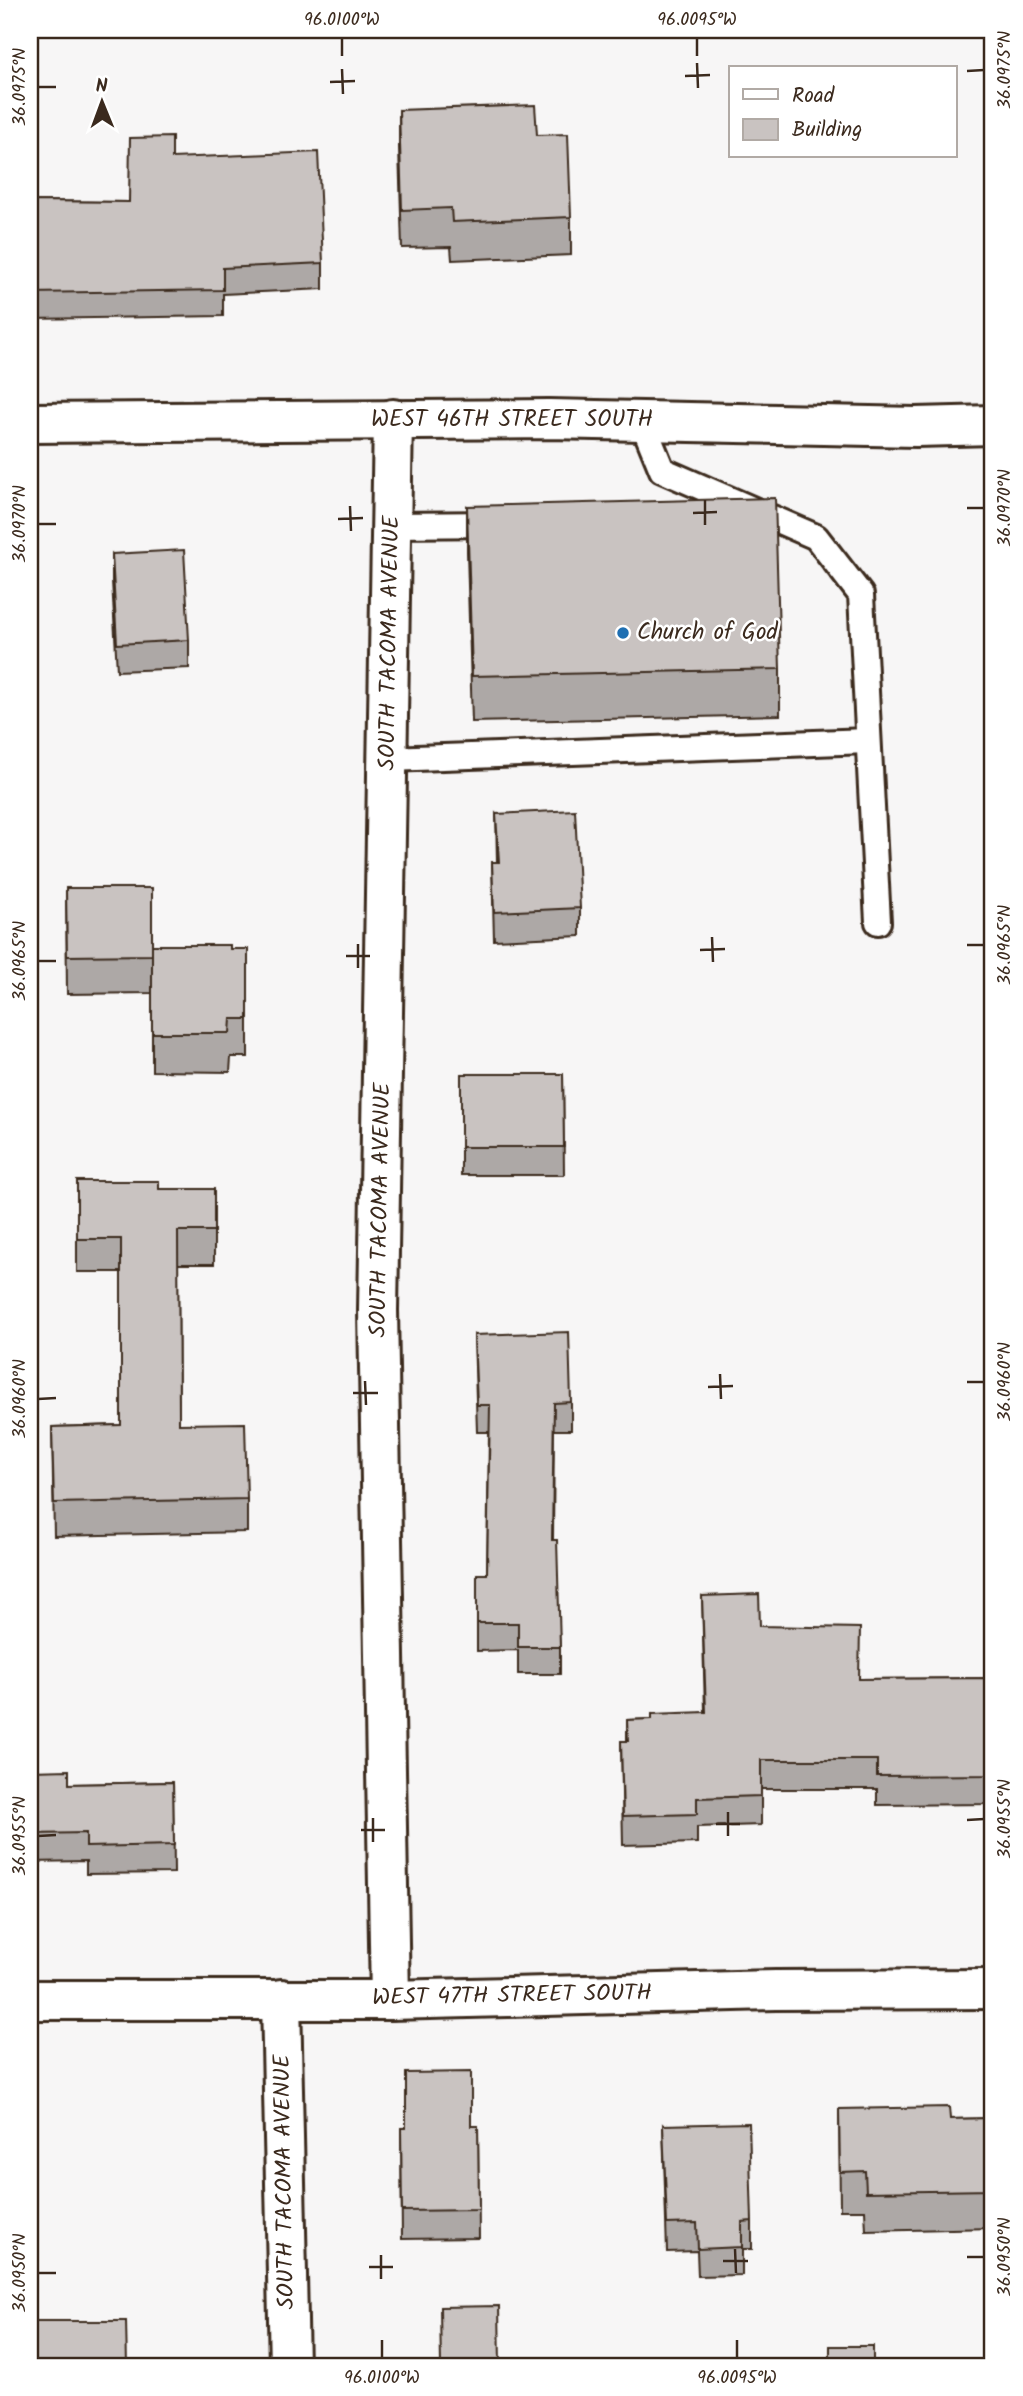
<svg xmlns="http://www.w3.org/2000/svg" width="1023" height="2396" font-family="Kalam,sans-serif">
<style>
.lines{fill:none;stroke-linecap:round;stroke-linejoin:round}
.service-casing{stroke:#3b2a1e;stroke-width:30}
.minor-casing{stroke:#3b2a1e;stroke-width:44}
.service{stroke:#fff;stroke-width:24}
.minor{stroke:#fff;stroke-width:38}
.wall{fill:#ada8a6;stroke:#3b2a1e;stroke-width:2}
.building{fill:#c9c3c1;stroke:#3b2a1e;stroke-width:2}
.ticks{fill:none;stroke:#3b2a1e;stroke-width:2.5}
.poi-dot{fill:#1f6fb2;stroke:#fff;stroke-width:2.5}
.labels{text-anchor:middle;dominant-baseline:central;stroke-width:5;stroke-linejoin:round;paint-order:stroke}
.street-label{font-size:23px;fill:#3b2a1e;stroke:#fff}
.poi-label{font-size:23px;fill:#3b2a1e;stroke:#fff;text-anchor:start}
.neatline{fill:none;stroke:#3b2a1e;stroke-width:2.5}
.ticks-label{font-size:18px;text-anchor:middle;fill:#3b2a1e}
</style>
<rect width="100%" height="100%" fill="#f7f6f6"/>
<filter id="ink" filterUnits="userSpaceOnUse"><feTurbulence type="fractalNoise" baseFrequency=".0143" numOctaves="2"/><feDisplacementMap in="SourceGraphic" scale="14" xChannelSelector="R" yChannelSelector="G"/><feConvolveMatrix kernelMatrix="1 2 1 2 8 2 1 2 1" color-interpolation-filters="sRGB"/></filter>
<g filter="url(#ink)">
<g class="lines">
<g class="service-casing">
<g id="service">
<path d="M 642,421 L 662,470 L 816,537 L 861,595 L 878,922"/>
<path d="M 392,525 L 499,524"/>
<path d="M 389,759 L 868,741"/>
</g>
</g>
<g class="minor-casing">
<g id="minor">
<path d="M 30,423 L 549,419 L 916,427 L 993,425"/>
<path d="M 281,1999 L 289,2366"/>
<path d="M 30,2000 L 390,2000 L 776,1990 L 993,1989"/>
<path d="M 390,2000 L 378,1310 L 393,419"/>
</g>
</g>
<use href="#service" class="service"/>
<use href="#minor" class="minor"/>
</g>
<g class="wall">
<path d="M 399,110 L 537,135 L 571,217 L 571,255 L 452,260 L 451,247 L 402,248 L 399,148 Z"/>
<path d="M 172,158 L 323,263 L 323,289 L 223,294 L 223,316 L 30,319 L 30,201 L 129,202 Z"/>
<path d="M 467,506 L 780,669 L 780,715 L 472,722 L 467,552 Z"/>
<path d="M 112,554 L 189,640 L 189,668 L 117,671 L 112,581 Z"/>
<path d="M 496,814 L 580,908 L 580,936 L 494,940 L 492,862 L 497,862 Z"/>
<path d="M 66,888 L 152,888 L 152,993 L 67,994 Z"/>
<path d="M 152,945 L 230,949 L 248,949 L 248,1057 L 231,1057 L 230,1072 L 152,1071 Z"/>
<path d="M 461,1074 L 563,1074 L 564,1175 L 461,1175 Z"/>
<path d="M 77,1181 L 159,1189 L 214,1189 L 214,1264 L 178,1264 L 179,1424 L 247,1499 L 247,1532 L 54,1536 L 52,1427 L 121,1425 L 121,1272 L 77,1272 Z"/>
<path d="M 474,1335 L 571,1402 L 571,1430 L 554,1430 L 553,1540 L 560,1647 L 560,1674 L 518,1674 L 518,1650 L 477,1651 L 477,1574 L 487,1574 L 489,1432 L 477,1432 Z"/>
<path d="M 702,1596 L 860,1679 L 993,1678 L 993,1804 L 877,1805 L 877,1789 L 761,1789 L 761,1825 L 697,1827 L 697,1843 L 623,1845 L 621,1741 L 627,1741 L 627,1720 L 652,1719 L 705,1712 Z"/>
<path d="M 30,1771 L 69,1784 L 173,1782 L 174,1873 L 86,1874 L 86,1861 L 30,1862 Z"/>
<path d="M 839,2109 L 950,2119 L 993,2118 L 993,2228 L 866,2231 L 865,2210 L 840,2210 Z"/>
<path d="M 663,2125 L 752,2221 L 752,2249 L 742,2249 L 742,2275 L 698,2276 L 697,2251 L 667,2252 Z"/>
<path d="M 478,2126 L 479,2238 L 402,2239 L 401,2128 Z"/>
</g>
<g class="building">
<path d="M 535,105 L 537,135 L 568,134 L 571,217 L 452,222 L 451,208 L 402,210 L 399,110 Z"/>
<path d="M 172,137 L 172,158 L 318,152 L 323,263 L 223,268 L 223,290 L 30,293 L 30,201 L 129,202 L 130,138 Z"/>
<path d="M 775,498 L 780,669 L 472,676 L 467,506 Z"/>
<path d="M 184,550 L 189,640 L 117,644 L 112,554 Z"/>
<path d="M 575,810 L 580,908 L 494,912 L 492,862 L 499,862 L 496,814 Z"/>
<path d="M 66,888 L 152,888 L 152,955 L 67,956 Z"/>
<path d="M 152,945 L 230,945 L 230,949 L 248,949 L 248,1019 L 231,1019 L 230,1033 L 152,1033 Z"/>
<path d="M 461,1074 L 563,1074 L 564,1147 L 461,1147 Z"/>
<path d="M 77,1181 L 159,1181 L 159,1189 L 214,1189 L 214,1231 L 178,1231 L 179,1424 L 245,1423 L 247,1499 L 54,1503 L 52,1427 L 121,1425 L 121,1239 L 77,1239 Z"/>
<path d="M 569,1332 L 571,1402 L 554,1403 L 552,1540 L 557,1540 L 560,1647 L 518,1647 L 518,1623 L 477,1623 L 477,1574 L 487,1574 L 490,1405 L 477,1405 L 474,1335 Z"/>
<path d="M 759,1594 L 760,1626 L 860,1628 L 859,1679 L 993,1678 L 993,1775 L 877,1776 L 877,1760 L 761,1760 L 761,1796 L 697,1798 L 697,1814 L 623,1816 L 621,1741 L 628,1741 L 627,1720 L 652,1719 L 652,1714 L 706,1712 L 702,1596 Z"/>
<path d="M 69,1770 L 69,1784 L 173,1782 L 174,1845 L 86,1847 L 86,1833 L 30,1834 L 30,1771 Z"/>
<path d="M 471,2072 L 471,2126 L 478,2126 L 479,2210 L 402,2211 L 401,2128 L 406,2128 L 406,2073 Z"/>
<path d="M 949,2107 L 950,2119 L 993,2118 L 993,2190 L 866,2192 L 865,2171 L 840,2172 L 839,2109 Z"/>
<path d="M 749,2123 L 752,2221 L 742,2222 L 742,2247 L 698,2249 L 697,2223 L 667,2224 L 663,2125 Z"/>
<path d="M 499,2306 L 500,2366 L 441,2366 L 440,2307 Z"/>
<path d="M 30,2321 L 126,2321 L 127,2366 L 30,2366 Z"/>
<rect x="830" y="2346" width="43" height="20"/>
</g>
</g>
<path class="ticks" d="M 342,38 L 342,56M 697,38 L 697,56M 697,63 L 698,88M 342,69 L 343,94M 967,71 L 984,70M 685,76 L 710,75M 330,82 L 355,81M 38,87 L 56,87M 705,500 L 705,525M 350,506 L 351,531M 967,508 L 984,508M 693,513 L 717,512M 338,519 L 363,518M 38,524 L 56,524M 712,937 L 713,962M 358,944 L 358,968M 967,945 L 984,945M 700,950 L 725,949M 346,956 L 370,956M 38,961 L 56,961M 720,1374 L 721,1399M 365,1381 L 366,1405M 967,1382 L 984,1382M 708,1387 L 733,1386M 353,1393 L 378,1393M 38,1399 L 56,1398M 728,1812 L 728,1836M 373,1818 L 373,1842M 967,1820 L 984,1819M 716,1824 L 740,1824M 361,1830 L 385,1830M 38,1836 L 56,1835M 735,2249 L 736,2273M 381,2255 L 381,2279M 967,2257 L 984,2257M 723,2261 L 748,2261M 369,2267 L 393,2267M 38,2273 L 56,2273M 382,2340 L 382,2358M 737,2340 L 737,2358"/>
<circle class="poi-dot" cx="623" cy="633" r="7"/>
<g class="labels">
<g class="street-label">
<text x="512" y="420">WEST 46TH STREET SOUTH</text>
<text transform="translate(390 643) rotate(-89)">SOUTH TACOMA AVENUE</text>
<text transform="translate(381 1210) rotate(-89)">SOUTH TACOMA AVENUE</text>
<text transform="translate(512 1996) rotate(-1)">WEST 47TH STREET SOUTH</text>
<text transform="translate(285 2182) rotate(-91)">SOUTH TACOMA AVENUE</text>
</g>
<g class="poi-label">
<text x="637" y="633">Church of God</text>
</g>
</g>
<rect width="1023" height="2396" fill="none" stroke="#fff" stroke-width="77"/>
<rect x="729" y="66" width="228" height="91" fill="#ffffff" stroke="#b1aaa5" stroke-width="2"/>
<rect x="743" y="89" width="35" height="10" fill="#ffffff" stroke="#b1aaa5" stroke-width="2"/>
<text x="792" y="102" font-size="21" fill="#3b2a1e">Road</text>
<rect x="743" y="119" width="35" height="21" fill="#c9c3c1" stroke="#b1aaa5" stroke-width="2"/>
<text x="792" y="136" font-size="21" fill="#3b2a1e">Building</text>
<g transform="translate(102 102) rotate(359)" stroke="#ffffff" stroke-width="5" paint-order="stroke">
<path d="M0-5L12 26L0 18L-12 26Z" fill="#3b2a1e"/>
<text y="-10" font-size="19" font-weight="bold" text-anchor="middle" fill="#3b2a1e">N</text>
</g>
<rect x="38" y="38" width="946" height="2320" class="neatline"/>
<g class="ticks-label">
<text x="342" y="25">96.0100°W</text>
<text x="697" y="25">96.0095°W</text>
<text transform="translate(1004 70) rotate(-90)" y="6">36.0975°N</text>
<text transform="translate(19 87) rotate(-90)" y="6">36.0975°N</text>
<text transform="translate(1004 508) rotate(-90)" y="6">36.0970°N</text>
<text transform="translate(19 524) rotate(-90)" y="6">36.0970°N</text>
<text transform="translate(1004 945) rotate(-90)" y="6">36.0965°N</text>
<text transform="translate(19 961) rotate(-90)" y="6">36.0965°N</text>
<text transform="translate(1004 1382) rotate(-90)" y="6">36.0960°N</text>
<text transform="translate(19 1399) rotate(-90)" y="6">36.0960°N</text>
<text transform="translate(1004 1819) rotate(-90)" y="6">36.0955°N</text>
<text transform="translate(19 1836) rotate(-90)" y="6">36.0955°N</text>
<text transform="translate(1004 2257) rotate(-90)" y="6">36.0950°N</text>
<text transform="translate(19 2273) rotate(-90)" y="6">36.0950°N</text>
<text x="382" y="2383">96.0100°W</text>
<text x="737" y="2383">96.0095°W</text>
</g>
</svg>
